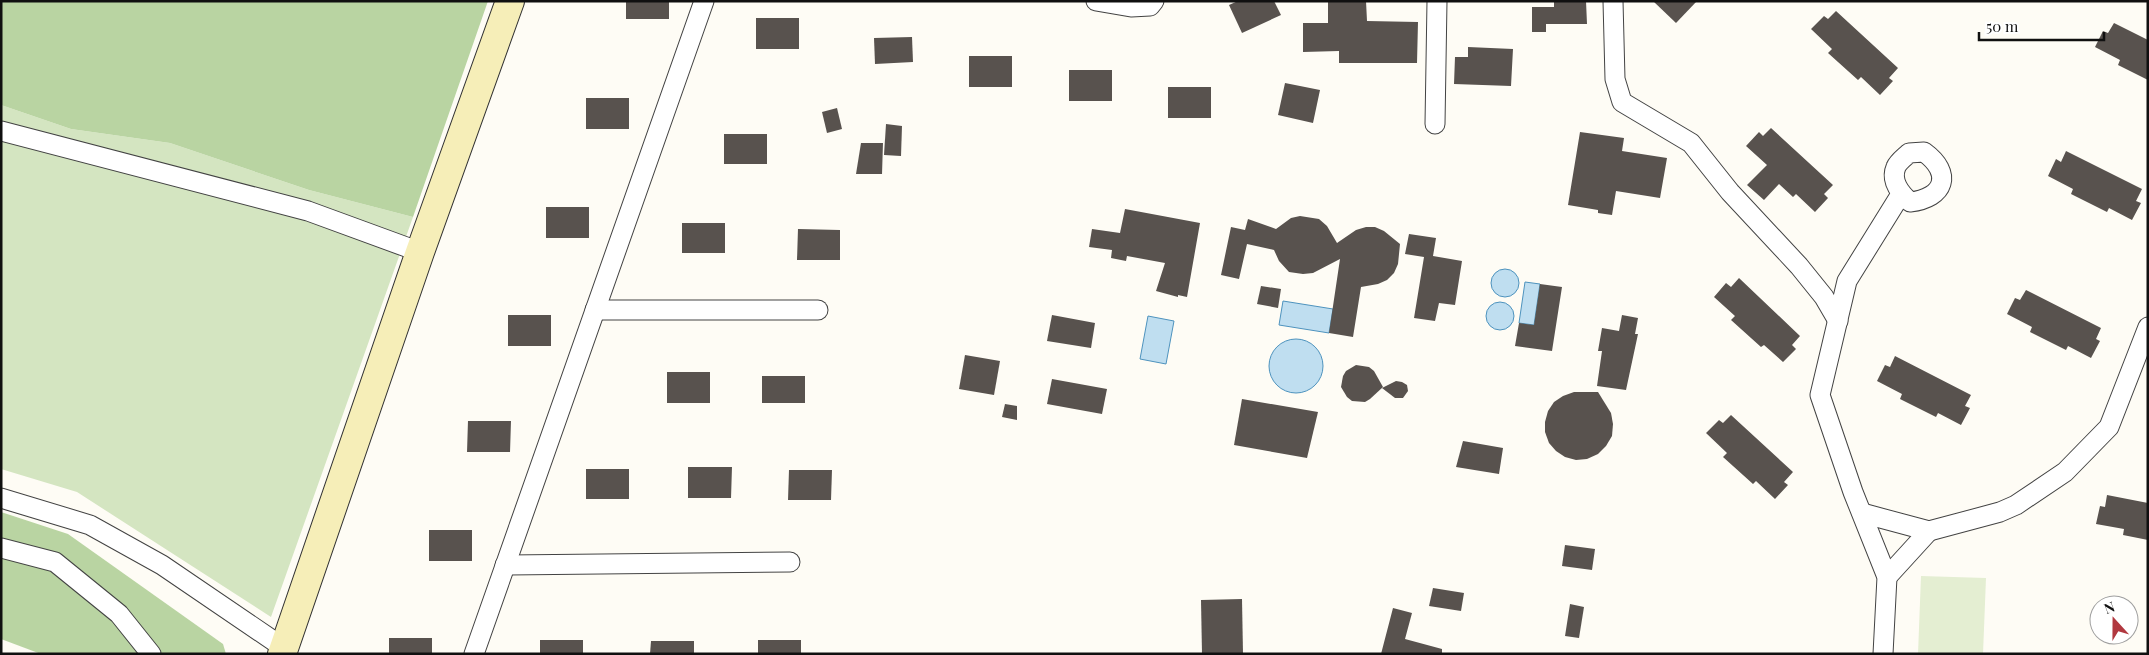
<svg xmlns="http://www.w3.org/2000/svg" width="2149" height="655" font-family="'Playfair Display',serif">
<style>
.green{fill:#d4e5c1}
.forest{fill:#b9d4a2}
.pitch{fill:#e4eed2}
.water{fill:#bfdef0;stroke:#4e93be}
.building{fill:#58524e}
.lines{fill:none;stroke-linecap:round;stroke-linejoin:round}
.street-casing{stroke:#434343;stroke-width:21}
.secondary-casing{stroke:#323232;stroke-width:30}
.street{stroke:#fff;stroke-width:19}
.secondary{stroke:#f6eeb8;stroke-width:28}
</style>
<rect width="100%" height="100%" fill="#fefcf5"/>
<path class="green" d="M 1,105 L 71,129 L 170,143 L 309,190 L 413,217 L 271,617 L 77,492 L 1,469 Z"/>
<g class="forest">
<path d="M 1,1 L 488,1 L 413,217 L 309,190 L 170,143 L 71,129 L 1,105 Z"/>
<path d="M 1,512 L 68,534 L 223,644 L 226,654 L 41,654 L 1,639 Z"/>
</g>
<path class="pitch" d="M 1921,576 L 1986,578 L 1983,654 L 1918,654 Z"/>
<g class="water">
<circle cx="1505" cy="283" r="14"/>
<path d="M 1525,282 L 1540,284 L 1534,325 L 1519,323 Z"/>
<path d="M 1283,301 L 1333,309 L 1329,333 L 1279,325 Z"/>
<circle cx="1500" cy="316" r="14"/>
<path d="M 1148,316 L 1174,321 L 1166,364 L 1140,359 Z"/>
<circle cx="1296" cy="366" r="27"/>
</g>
<g class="building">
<rect x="626" y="1" width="43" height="18"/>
<path d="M 1238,1 L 1274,1 L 1281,15 L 1242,33 L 1229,5 Z"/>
<path d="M 1328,1 L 1366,1 L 1367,21 L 1418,22 L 1417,63 L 1339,63 L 1339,51 L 1303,52 L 1303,23 L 1328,23 Z"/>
<path d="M 1554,1 L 1586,1 L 1587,24 L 1546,24 L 1546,32 L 1532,32 L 1532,7 L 1554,7 Z"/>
<path d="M 1653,1 L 1697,1 L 1676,23 Z"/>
<path d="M 1836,11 L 1898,68 L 1889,78 L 1893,81 L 1880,95 L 1861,77 L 1858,80 L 1828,53 L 1832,49 L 1811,29 L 1824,16 L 1828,19 Z"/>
<rect x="756" y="18" width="43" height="31"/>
<path d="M 2114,23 L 2148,40 L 2148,80 L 2118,65 L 2120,60 L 2095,47 L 2103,31 L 2108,33 Z"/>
<path d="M 912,37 L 913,62 L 875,64 L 874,38 Z"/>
<path d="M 1468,47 L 1513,49 L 1511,86 L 1454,84 L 1455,57 L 1468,57 Z"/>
<rect x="969" y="56" width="43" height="31"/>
<rect x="1069" y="70" width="43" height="31"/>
<path d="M 1285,83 L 1320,90 L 1313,123 L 1278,115 Z"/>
<rect x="1168" y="87" width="43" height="31"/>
<rect x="586" y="98" width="43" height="31"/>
<path d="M 837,108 L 842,129 L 827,133 L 822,112 Z"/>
<path d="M 886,124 L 902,126 L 901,156 L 884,155 Z"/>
<path d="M 1771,128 L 1833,185 L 1824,194 L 1828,198 L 1815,212 L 1796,194 L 1793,197 L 1779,184 L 1764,200 L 1747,185 L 1767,165 L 1746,146 L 1759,132 L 1763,136 Z"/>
<path d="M 1580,132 L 1624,138 L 1622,151 L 1667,158 L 1660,198 L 1616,191 L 1612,215 L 1598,213 L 1598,210 L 1568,205 Z"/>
<rect x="724" y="134" width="43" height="30"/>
<path d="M 861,143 L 883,143 L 882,174 L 856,174 Z"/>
<path d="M 2066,151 L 2142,189 L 2136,201 L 2141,203 L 2132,220 L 2109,208 L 2107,212 L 2071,194 L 2073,189 L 2048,176 L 2056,159 L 2061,162 Z"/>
<rect x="546" y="207" width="43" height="31"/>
<path d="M 1125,209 L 1200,223 L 1187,297 L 1178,295 L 1178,297 L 1156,291 L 1165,263 L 1127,256 L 1126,261 L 1111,258 L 1112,250 L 1089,247 L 1092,229 L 1120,233 Z"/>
<path d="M 1300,216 L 1319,219 L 1327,226 L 1337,243 L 1356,230 L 1366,227 L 1375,227 L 1384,231 L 1400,244 L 1398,264 L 1394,273 L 1387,280 L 1378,284 L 1361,287 L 1353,337 L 1329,333 L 1340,259 L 1313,273 L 1303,274 L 1289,272 L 1279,261 L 1274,250 L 1247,244 L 1239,279 L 1221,275 L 1231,227 L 1245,230 L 1248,219 L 1276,229 L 1291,218 Z"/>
<rect x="682" y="223" width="43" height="30"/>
<path d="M 798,229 L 840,230 L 840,260 L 797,260 Z"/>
<path d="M 1409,234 L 1436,238 L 1433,256 L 1462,261 L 1455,305 L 1439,303 L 1435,321 L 1414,318 L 1424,257 L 1405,254 Z"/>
<path d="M 1739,278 L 1800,336 L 1792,345 L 1796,349 L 1783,362 L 1764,345 L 1761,347 L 1731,320 L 1735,316 L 1714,297 L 1726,283 L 1731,287 Z"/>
<path d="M 1540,284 L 1562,287 L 1552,351 L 1515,346 L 1519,323 L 1534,325 Z"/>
<path d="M 1261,286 L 1281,289 L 1278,308 L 1257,304 Z"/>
<path d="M 2026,290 L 2101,328 L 2096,339 L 2100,341 L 2091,358 L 2068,346 L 2066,350 L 2030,332 L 2032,327 L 2007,314 L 2015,298 L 2020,300 Z"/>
<rect x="508" y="315" width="43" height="31"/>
<path d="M 1052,315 L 1095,323 L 1091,348 L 1047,341 Z"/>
<path d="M 1622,315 L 1638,318 L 1635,334 L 1638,334 L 1626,390 L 1597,386 L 1602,351 L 1598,351 L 1602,328 L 1619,331 Z"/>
<path d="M 965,355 L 1000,361 L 994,395 L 959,389 Z"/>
<path d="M 1895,356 L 1971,395 L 1965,406 L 1970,408 L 1961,425 L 1938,413 L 1936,417 L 1900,399 L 1902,394 L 1877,381 L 1885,365 L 1890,367 Z"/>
<path d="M 1356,365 L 1369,367 L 1374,371 L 1383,387 L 1370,399 L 1365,402 L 1352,401 L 1347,397 L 1341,387 L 1343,376 L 1346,371 Z"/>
<rect x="667" y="372" width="43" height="31"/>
<rect x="762" y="376" width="43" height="27"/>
<path d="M 1052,379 L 1107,389 L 1102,414 L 1047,404 Z"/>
<path d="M 1396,381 L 1402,382 L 1407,385 L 1408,391 L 1403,398 L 1395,398 L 1382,388 Z"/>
<path d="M 1574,392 L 1598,392 L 1611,413 L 1613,424 L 1612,436 L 1606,446 L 1598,454 L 1587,459 L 1576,460 L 1565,457 L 1556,451 L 1549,443 L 1545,432 L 1545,422 L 1548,411 L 1554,402 L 1563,396 Z"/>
<path d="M 1242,399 L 1318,412 L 1307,458 L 1234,445 Z"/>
<path d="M 1005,404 L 1017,406 L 1017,420 L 1002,417 Z"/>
<path d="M 1731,415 L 1793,472 L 1784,482 L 1788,485 L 1775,499 L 1756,481 L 1753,484 L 1723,457 L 1727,453 L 1706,433 L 1719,420 L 1723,423 Z"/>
<path d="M 468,421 L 511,421 L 510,452 L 467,452 Z"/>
<path d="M 1463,441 L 1503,448 L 1499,474 L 1456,467 Z"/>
<path d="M 688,467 L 732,467 L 731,498 L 688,498 Z"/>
<rect x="586" y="469" width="43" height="30"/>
<path d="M 789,470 L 832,470 L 831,500 L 788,500 Z"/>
<path d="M 2107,495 L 2148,503 L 2148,540 L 2123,535 L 2124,529 L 2096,524 L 2100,506 L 2105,507 Z"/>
<rect x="429" y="530" width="43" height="31"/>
<path d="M 1565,545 L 1595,549 L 1592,570 L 1562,566 Z"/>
<path d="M 1433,588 L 1464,593 L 1461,611 L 1429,606 Z"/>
<path d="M 1242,599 L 1243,654 L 1202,654 L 1201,600 Z"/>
<path d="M 1570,604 L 1584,607 L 1579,638 L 1565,636 Z"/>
<path d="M 1393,608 L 1412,613 L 1405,639 L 1442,649 L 1442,654 L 1381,654 Z"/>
<rect x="389" y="638" width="43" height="16"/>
<rect x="540" y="640" width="43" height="14"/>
<rect x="758" y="640" width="43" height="14"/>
<path d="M 651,641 L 694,641 L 694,654 L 650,654 Z"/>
</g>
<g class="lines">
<g class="street-casing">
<g id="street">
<path d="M 1096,1 L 1131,7 L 1150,6 L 1154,1"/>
<path d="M 1613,1 L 1615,79 L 1622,102 L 1691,143 L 1730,192 L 1799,266 L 1824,297 L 1838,321"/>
<path d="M 1435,124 L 1437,1"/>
<path d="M 1,131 L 308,211 L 420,252"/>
<path d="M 1924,152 C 1953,173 1945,198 1910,202 C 1900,193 1890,181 1896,167 C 1898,162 1905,157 1909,153 Z"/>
<path d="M 595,310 L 818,310"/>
<path d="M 1,498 L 90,525 L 162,565 L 284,648"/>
<path d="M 1862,513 L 1929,531 L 2000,512 L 2016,505 L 2065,472 L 2109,427 L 2148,327"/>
<path d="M 1,548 L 55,562 L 119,614 L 151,654"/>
<path d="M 505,565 L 790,562"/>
<path d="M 1887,577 L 1929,531"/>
<path d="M 474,654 L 704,1"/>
<path d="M 1883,654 L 1887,577 L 1853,492 L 1820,395 L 1847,281 L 1901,194"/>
</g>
</g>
<g class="secondary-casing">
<path id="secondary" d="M 282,654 L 420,252 L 510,1"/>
</g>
<use href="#street" class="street"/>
<use href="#secondary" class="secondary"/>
</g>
<rect width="2149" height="655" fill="none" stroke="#101010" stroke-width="5"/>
<g transform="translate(2114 620) rotate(339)"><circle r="24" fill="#ffffff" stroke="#9f9f9f"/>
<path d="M0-4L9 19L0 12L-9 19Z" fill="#b1383f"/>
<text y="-8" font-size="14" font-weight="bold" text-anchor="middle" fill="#101010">N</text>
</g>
<path d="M1979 32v8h125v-8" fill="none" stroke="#101010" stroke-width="2.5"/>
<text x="1986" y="32" font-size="15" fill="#101010" stroke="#ffffff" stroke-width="4" paint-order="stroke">50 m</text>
</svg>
